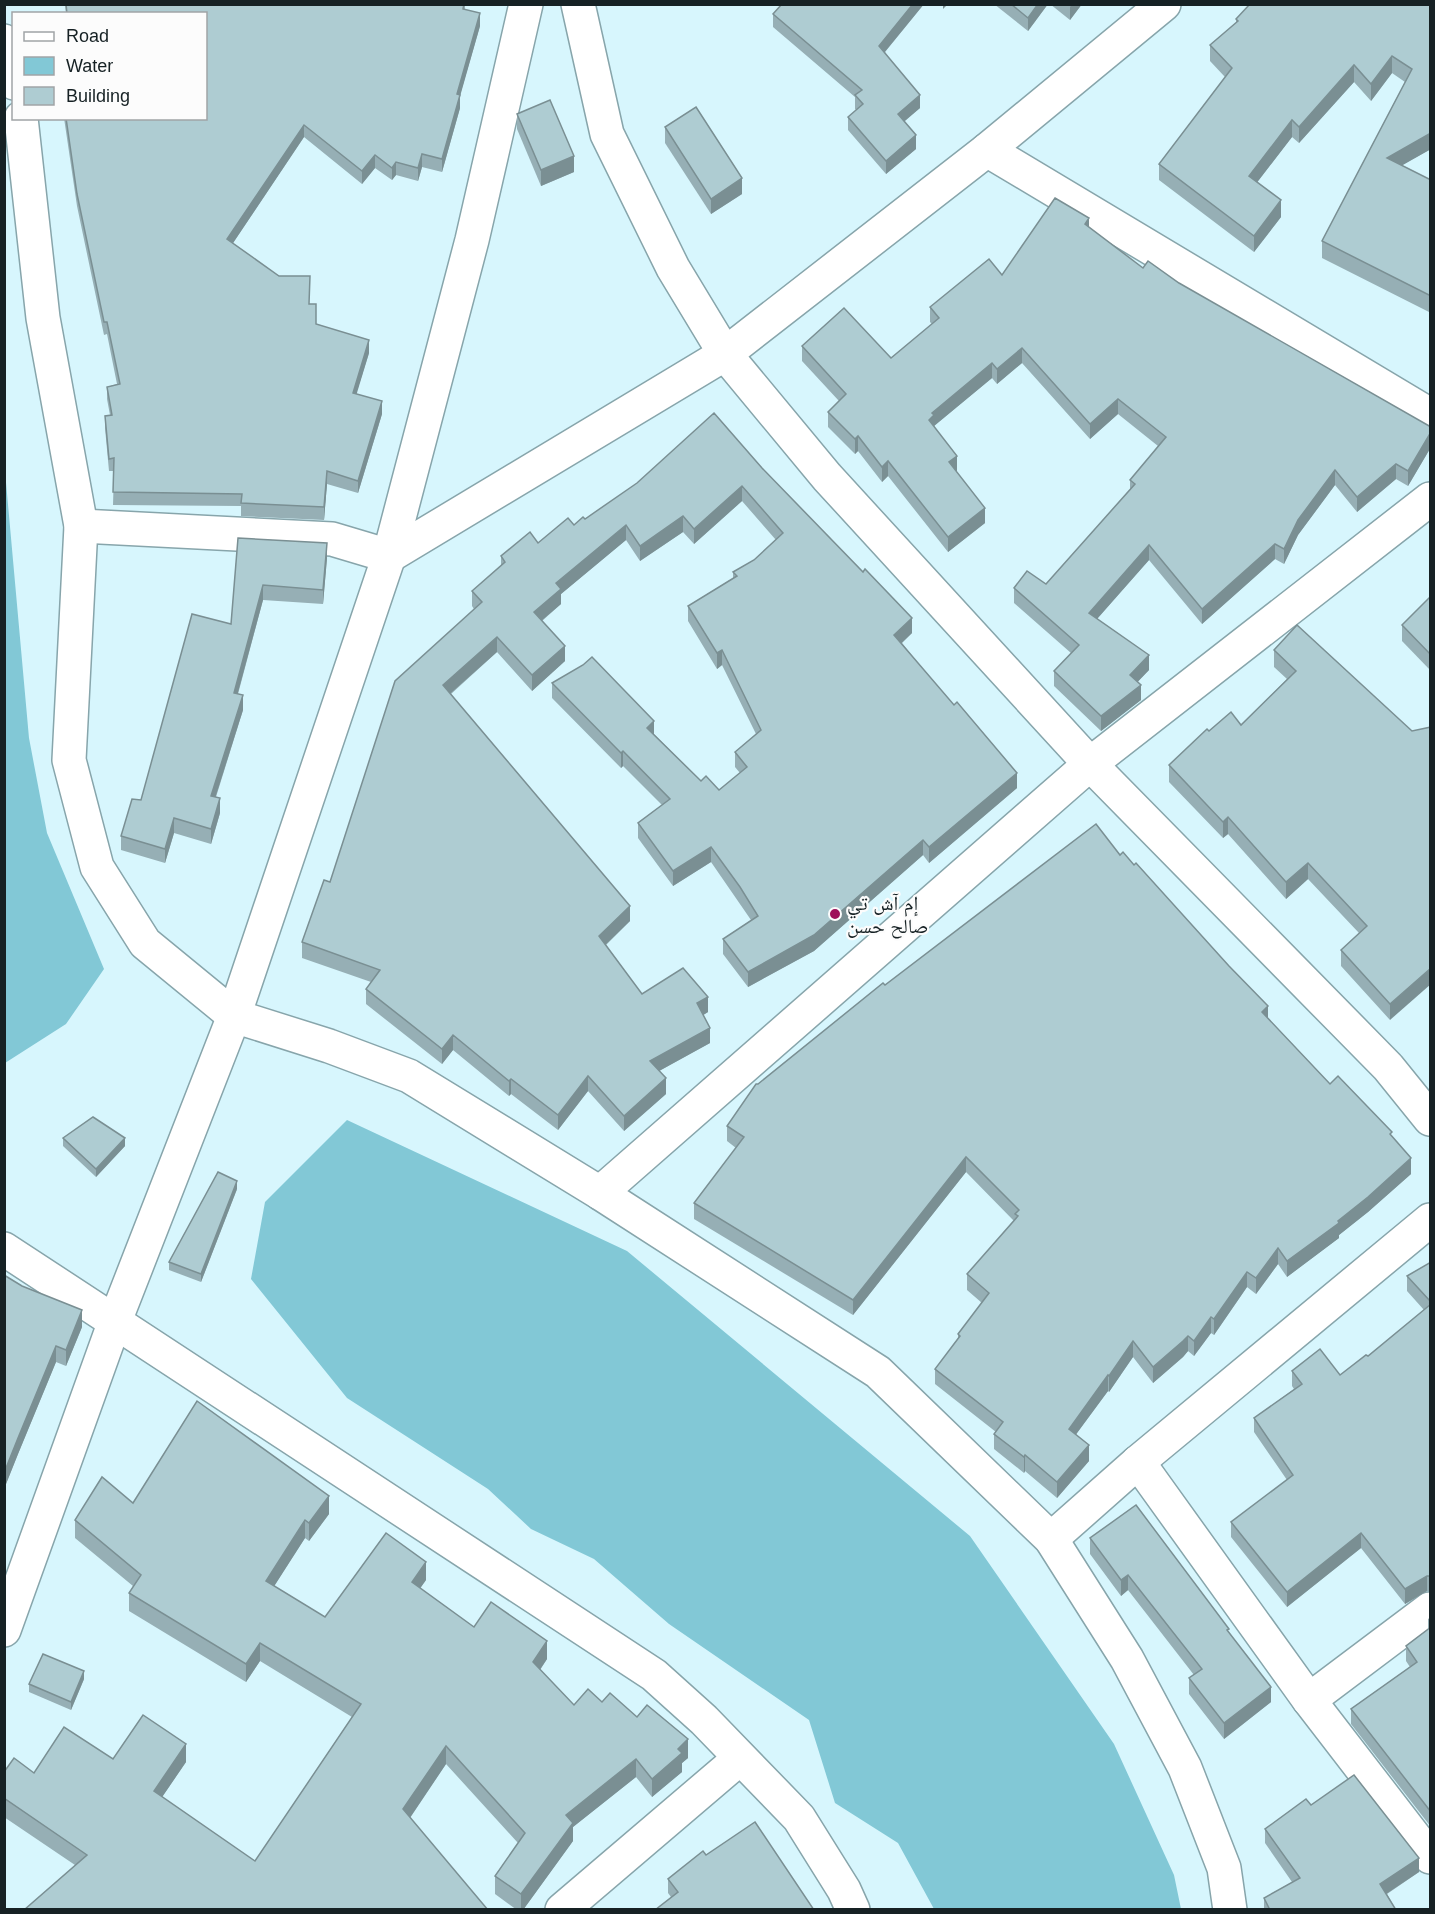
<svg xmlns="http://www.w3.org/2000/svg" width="1435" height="1914" font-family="Helvetica,'Noto Naskh Arabic',sans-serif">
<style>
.water{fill:#82c8d6}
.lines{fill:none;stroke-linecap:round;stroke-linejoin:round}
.street-casing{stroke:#87a5ab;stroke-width:36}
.secondary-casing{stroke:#87a5ab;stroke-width:36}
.street{stroke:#fff;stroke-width:33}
.secondary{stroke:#fff;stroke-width:33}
.wall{fill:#96afb5}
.shaded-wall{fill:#7a8f93}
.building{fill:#aeccd2;stroke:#7a8f93;stroke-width:1.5}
.poi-dot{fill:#9e0f5a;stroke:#fcfcfc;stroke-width:2}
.labels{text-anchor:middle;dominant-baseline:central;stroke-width:4.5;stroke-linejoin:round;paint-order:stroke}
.poi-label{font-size:20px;fill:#162124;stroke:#fcfcfc;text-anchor:start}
</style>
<rect width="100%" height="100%" fill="#d7f6fd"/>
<g class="water">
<path d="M 4,460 L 29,738 L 47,833 L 104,969 L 66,1024 L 5,1063 Z"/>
<path d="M 347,1120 L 627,1251 L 970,1536 L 1114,1744 L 1174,1875 L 1181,1909 L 934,1909 L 898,1843 L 835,1803 L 809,1720 L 669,1624 L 594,1559 L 531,1529 L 488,1489 L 347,1398 L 251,1279 L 265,1202 Z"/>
</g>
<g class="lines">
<g class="street-casing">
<g id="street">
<path d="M 4,41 L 14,83"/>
<path d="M 21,118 L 43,318 L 81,526 L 69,760 L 97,867 L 145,943 L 234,1016 L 329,1046 L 409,1076 L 600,1193 L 878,1372 L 1051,1539 L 1127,1659 L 1185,1768 L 1224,1868 L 1230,1910"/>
<path d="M 987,150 L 1430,415"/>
<path d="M 81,526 L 332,539 L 389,556 L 725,354 L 987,150 L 1164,4"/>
<path d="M 600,1193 L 1090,764 L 1430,499"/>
<path d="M 4,1249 L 654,1675 L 704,1720 L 799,1818 L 844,1890 L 853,1910"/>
<path d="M 1138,1462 L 1309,1700 L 1430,1857"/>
<path d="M 1051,1539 L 1138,1462 L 1430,1220"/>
<path d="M 4,1630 L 115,1321 L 234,1016 L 389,556 L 472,240 L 526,4"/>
<path d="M 1309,1700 L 1430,1609"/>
<path d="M 562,1910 L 739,1759"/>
</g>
</g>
<g class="secondary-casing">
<path id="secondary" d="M 578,4 L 607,134 L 673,268 L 725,354 L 827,477 L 1090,764 L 1388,1067 L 1430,1119"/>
</g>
<use href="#street" class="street"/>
<use href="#secondary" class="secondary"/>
</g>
<g class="wall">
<path d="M 65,4 L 465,4 L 465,9 L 480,26 L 460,95 L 460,108 L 442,172 L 422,167 L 418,181 L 396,175 L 392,180 L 375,168 L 362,184 L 304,137 L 233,243 L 309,304 L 316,324 L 369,353 L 356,394 L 382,414 L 358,493 L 327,484 L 324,520 L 241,516 L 241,506 L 113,505 L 114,471 L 109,471 L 105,428 L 105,416 L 110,415 L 107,399 L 107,387 L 117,384 L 107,334 L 104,335 L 77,206 L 64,118 L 206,118 L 206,14 L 66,14 Z"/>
<path d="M 782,4 L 924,4 L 885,52 L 920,108 L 904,121 L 916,149 L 886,174 L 848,130 L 848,117 L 856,110 L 855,109 L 855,97 L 773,27 L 773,14 Z"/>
<path d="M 994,4 L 1048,4 L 1028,31 Z"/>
<path d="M 1050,4 L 1082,4 L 1070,20 Z"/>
<path d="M 1431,4 L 1431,149 L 1402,165 L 1431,180 L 1431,313 L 1322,258 L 1322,241 L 1405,82 L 1392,73 L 1371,101 L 1354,82 L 1299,143 L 1292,137 L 1257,182 L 1281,217 L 1254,252 L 1159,180 L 1159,164 L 1225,77 L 1210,61 L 1210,45 L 1236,23 L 1236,19 Z"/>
<path d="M 517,114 L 574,172 L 541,186 L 517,129 Z"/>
<path d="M 665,127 L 742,194 L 711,214 L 665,143 Z"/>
<path d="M 1089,227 L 1143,268 L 1179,283 L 1431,427 L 1431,447 L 1408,486 L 1396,479 L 1357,512 L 1335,485 L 1298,535 L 1284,564 L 1275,559 L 1202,624 L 1149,560 L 1097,619 L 1149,670 L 1137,682 L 1141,700 L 1101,731 L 1054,686 L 1054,671 L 1071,653 L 1014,603 L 1014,588 L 1046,584 L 1130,491 L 1130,480 L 1158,446 L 1118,414 L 1090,439 L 1022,363 L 997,384 L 992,378 L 934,426 L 957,471 L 956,471 L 985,523 L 948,552 L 888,476 L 882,482 L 858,451 L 855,454 L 828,427 L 828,412 L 839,401 L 802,361 L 802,346 L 891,358 L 932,324 L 930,322 L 930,307 L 1002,275 Z"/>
<path d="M 762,468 L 912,633 L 902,643 L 1017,788 L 929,863 L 923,855 L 814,951 L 748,987 L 723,954 L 723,939 L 751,920 L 711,862 L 673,886 L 638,838 L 638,823 L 662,805 L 623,766 L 621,768 L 552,698 L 552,683 L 654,734 L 701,781 L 719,790 L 740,773 L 735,767 L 735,752 L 756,734 L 722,665 L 717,669 L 688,621 L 688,606 L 733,578 L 733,572 L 754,560 L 776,540 L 742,501 L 694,544 L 683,532 L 640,561 L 626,540 L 561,594 L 561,604 L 542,621 L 565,661 L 532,691 L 497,652 L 451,694 L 630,921 L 606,945 L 642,994 L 708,1012 L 703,1015 L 710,1043 L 659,1071 L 666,1094 L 624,1131 L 588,1091 L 558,1130 L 511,1094 L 509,1096 L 453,1050 L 442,1064 L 366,1004 L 366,989 L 371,982 L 302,958 L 302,942 L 330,882 L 474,609 L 472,606 L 472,591 L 501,566 L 501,556 L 538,543 L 585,519 Z"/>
<path d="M 238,538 L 327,558 L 323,604 L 263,600 L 238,694 L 243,710 L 216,797 L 220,813 L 211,844 L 174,833 L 165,863 L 121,850 L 121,836 L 141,800 L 231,624 Z"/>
<path d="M 1431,596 L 1431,671 L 1402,641 L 1402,625 Z"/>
<path d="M 1274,650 L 1412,731 L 1390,1020 L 1341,966 L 1341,950 L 1359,933 L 1308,879 L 1286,899 L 1228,834 L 1223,838 L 1169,782 L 1169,765 L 1209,731 L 1241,725 L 1287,679 L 1274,667 Z"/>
<path d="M 1120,855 L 1268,1018 L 1330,1084 L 1392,1137 L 1411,1174 L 1368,1212 L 1339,1235 L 1339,1238 L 1287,1277 L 1278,1264 L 1256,1294 L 1247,1287 L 1214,1335 L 1211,1333 L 1194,1356 L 1188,1351 L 1183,1357 L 1153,1383 L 1133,1357 L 1109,1392 L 1108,1391 L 1076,1434 L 1089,1461 L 1057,1498 L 1025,1471 L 1024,1473 L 994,1449 L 994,1434 L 996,1432 L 935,1384 L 935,1369 L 958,1339 L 958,1334 L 982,1303 L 967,1290 L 967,1274 L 1014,1221 L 966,1172 L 853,1315 L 694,1219 L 694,1203 L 736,1148 L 727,1141 L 727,1126 L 758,1084 L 885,985 Z"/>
<path d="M 63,1138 L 125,1146 L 96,1177 L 63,1146 Z"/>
<path d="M 237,1189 L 201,1282 L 169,1270 L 169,1262 Z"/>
<path d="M 1431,1262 L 1431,1591 L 1427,1591 L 1405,1604 L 1361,1548 L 1287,1607 L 1231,1537 L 1231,1522 L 1287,1480 L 1254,1432 L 1254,1418 L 1294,1389 L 1292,1386 L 1292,1371 L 1340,1375 L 1368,1356 L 1424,1310 L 1407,1291 L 1407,1276 Z"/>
<path d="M 4,1275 L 82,1327 L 66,1366 L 56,1362 L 18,1454 L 4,1489 Z"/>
<path d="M 133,1503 L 329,1514 L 309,1541 L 305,1538 L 274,1586 L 325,1617 L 426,1580 L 420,1588 L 474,1627 L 547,1659 L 540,1670 L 574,1705 L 602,1702 L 637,1717 L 688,1758 L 682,1763 L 682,1772 L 652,1797 L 636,1777 L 573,1827 L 573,1841 L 523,1910 L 517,1910 L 495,1894 L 495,1876 L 518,1843 L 446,1764 L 410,1818 L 488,1910 L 75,1865 L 4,1817 L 4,1772 L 34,1773 L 113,1759 L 186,1762 L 162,1797 L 255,1861 L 352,1717 L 260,1661 L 246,1682 L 129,1611 L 129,1593 L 133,1586 L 75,1538 L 75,1520 Z"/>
<path d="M 1090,1538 L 1229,1632 L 1271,1702 L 1224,1739 L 1189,1694 L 1189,1678 L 1194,1675 L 1128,1590 L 1121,1596 L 1090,1554 Z"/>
<path d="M 1431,1617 L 1431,1827 L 1351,1724 L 1351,1709 L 1410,1667 L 1406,1661 L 1406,1646 L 1428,1629 L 1428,1619 Z"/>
<path d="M 84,1679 L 71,1710 L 29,1692 L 29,1684 Z"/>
<path d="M 1311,1805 L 1419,1872 L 1387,1894 L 1396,1910 L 1264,1910 L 1264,1898 L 1292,1882 L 1265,1843 L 1265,1829 Z"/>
<path d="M 706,1855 L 814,1910 L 671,1897 L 668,1893 L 668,1879 Z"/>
</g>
<g class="shaded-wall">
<path d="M 913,4 L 924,4 L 879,59 L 879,46 Z"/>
<path d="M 943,4 L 948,4 L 943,9 Z"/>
<path d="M 1038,4 L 1048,4 L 1028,31 L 1028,18 Z"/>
<path d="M 1072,4 L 1082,4 L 1070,20 L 1070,7 Z"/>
<path d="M 480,13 L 480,26 L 457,107 L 457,94 Z"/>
<path d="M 1392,56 L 1392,73 L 1371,101 L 1371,84 Z"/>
<path d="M 1354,65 L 1354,82 L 1299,143 L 1299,127 Z"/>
<path d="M 460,95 L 460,108 L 442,172 L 442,159 Z"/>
<path d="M 920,95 L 920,108 L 898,127 L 898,114 Z"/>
<path d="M 1292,120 L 1292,137 L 1249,193 L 1249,176 Z"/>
<path d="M 304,125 L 304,137 L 227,252 L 227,239 Z"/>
<path d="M 1431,133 L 1431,149 L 1387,174 L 1387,158 Z"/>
<path d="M 916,135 L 916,149 L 886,174 L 886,161 Z"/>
<path d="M 422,154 L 422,167 L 418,181 L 418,168 Z"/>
<path d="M 375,155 L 375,168 L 362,184 L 362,171 Z"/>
<path d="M 574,156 L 574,172 L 541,186 L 541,170 Z"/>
<path d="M 396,162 L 396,175 L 392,180 L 392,168 Z"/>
<path d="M 742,178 L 742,194 L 711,214 L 711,199 Z"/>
<path d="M 1281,200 L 1281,217 L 1254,252 L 1254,236 Z"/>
<path d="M 1089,218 L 1089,233 L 1085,224 Z"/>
<path d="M 369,340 L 369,353 L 353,406 L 353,393 Z"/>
<path d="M 1022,348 L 1022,363 L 997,384 L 997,369 Z"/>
<path d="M 992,363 L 992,378 L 934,426 L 929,420 L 932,413 Z"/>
<path d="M 1118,399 L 1118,414 L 1090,439 L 1090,424 Z"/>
<path d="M 382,401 L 382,414 L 358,493 L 358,481 Z"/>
<path d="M 1431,432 L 1431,447 L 1408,486 L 1408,471 Z"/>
<path d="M 858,436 L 858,451 L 855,454 L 855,439 Z"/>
<path d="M 957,456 L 957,471 L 949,477 L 949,462 Z"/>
<path d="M 888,461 L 888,476 L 882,482 L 882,467 Z"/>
<path d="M 1396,464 L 1396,479 L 1357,512 L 1357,497 Z"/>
<path d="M 1335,470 L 1335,485 L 1298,535 L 1284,564 L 1284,549 L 1298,520 Z"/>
<path d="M 327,471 L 327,484 L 324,520 L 324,507 Z"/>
<path d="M 742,486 L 742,501 L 694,544 L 694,529 Z"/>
<path d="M 985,508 L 985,523 L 948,552 L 948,537 Z"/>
<path d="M 683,516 L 683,532 L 640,561 L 640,546 Z"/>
<path d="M 626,525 L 626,540 L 561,594 L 561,604 L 534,627 L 534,612 L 556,583 Z"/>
<path d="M 327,543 L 327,558 L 323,604 L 323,590 Z"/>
<path d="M 1275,544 L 1275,559 L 1202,624 L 1202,609 Z"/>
<path d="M 1149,545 L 1149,560 L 1089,628 L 1089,613 Z"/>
<path d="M 263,585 L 263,600 L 234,707 L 234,693 Z"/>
<path d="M 912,618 L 912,633 L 894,650 L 894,635 Z"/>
<path d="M 497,637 L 497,652 L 443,700 L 443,685 Z"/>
<path d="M 565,646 L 565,661 L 532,691 L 532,675 Z"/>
<path d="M 722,650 L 722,665 L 717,669 L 717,653 Z"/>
<path d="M 1149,655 L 1149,670 L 1130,690 L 1130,675 Z"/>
<path d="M 1141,685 L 1141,700 L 1101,731 L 1101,716 Z"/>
<path d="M 243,695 L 243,710 L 211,811 L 211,796 Z"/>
<path d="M 654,721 L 654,737 L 647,728 Z"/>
<path d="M 623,751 L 623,766 L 621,768 L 621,753 Z"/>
<path d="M 1017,773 L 1017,788 L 929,863 L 929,847 Z"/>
<path d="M 220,798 L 220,813 L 211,844 L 211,829 Z"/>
<path d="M 1228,817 L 1228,834 L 1223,838 L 1223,822 Z"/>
<path d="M 174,818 L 174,833 L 165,863 L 165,849 Z"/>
<path d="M 923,840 L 923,855 L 814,951 L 748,987 L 748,972 Z"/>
<path d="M 711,847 L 711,862 L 673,886 L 673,871 Z"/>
<path d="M 1308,863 L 1308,879 L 1286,899 L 1286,882 Z"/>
<path d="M 630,906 L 630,921 L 599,951 L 599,936 Z"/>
<path d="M 1431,968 L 1431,984 L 1390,1020 L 1390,1004 Z"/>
<path d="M 708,997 L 708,1012 L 697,1019 L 697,1003 Z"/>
<path d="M 1268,1006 L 1268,1021 L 1262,1012 Z"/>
<path d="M 710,1028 L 710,1043 L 650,1076 L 650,1061 Z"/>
<path d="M 453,1035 L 453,1050 L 442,1064 L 442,1049 Z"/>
<path d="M 588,1076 L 588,1091 L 558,1130 L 558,1115 Z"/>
<path d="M 666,1078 L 666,1094 L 624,1131 L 624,1116 Z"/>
<path d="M 511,1079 L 511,1094 L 509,1096 L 509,1081 Z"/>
<path d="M 125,1138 L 125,1146 L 96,1177 L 96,1169 Z"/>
<path d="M 966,1157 L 966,1172 L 853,1315 L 853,1300 Z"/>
<path d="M 1411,1158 L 1411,1174 L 1368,1212 L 1339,1235 L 1339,1238 L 1287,1277 L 1287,1261 L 1338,1221 Z"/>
<path d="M 237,1181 L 237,1189 L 201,1282 L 201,1274 Z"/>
<path d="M 1278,1248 L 1278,1264 L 1256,1294 L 1256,1278 Z"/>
<path d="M 1247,1272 L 1247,1287 L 1214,1335 L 1214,1319 Z"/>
<path d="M 82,1310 L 82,1327 L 66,1366 L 66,1350 Z"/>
<path d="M 1211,1317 L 1211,1333 L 1194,1356 L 1194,1341 Z"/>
<path d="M 1188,1336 L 1188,1351 L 1183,1357 L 1153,1383 L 1153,1367 Z"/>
<path d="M 1133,1341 L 1133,1357 L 1109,1392 L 1109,1376 Z"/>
<path d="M 56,1346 L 56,1362 L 18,1454 L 4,1489 L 4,1473 L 18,1438 Z"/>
<path d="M 1108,1375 L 1108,1391 L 1069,1444 L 1069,1429 Z"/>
<path d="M 1089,1445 L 1089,1461 L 1057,1498 L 1057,1482 Z"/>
<path d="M 1025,1455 L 1025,1471 L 1024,1473 L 1024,1457 Z"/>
<path d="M 329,1496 L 329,1514 L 309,1541 L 309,1523 Z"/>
<path d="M 305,1520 L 305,1538 L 266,1599 L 266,1581 Z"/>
<path d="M 1361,1533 L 1361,1548 L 1287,1607 L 1287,1592 Z"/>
<path d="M 426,1562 L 426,1580 L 412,1600 L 412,1582 Z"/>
<path d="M 1128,1575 L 1128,1590 L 1121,1596 L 1121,1580 Z"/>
<path d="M 1427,1576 L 1427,1591 L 1405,1604 L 1405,1589 Z"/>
<path d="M 547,1641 L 547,1659 L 533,1680 L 533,1662 Z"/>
<path d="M 260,1643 L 260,1661 L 246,1682 L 246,1664 Z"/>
<path d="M 84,1671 L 84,1679 L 71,1710 L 71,1702 Z"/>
<path d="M 1271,1687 L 1271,1702 L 1224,1739 L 1224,1723 Z"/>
<path d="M 688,1739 L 688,1758 L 682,1763 L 682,1772 L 652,1797 L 652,1779 L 678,1749 Z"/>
<path d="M 186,1744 L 186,1762 L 154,1809 L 154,1791 Z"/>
<path d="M 446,1746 L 446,1764 L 403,1828 L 403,1809 Z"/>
<path d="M 636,1759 L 636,1777 L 573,1827 L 573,1841 L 523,1910 L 521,1910 L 521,1894 L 566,1815 Z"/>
<path d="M 1419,1858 L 1419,1872 L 1380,1898 L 1380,1884 Z"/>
</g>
<g class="building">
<path d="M 66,4 L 464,4 L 463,9 L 480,13 L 457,94 L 460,95 L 442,159 L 422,154 L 418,168 L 396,162 L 392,168 L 375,155 L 362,171 L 304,125 L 227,239 L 279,276 L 310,276 L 309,304 L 316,304 L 316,324 L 369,340 L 353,393 L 382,401 L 358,481 L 327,471 L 324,507 L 241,503 L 242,494 L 113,492 L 114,458 L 109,459 L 105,416 L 112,415 L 107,387 L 120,384 L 107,322 L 104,322 L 77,194 L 66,118 L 206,118 L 206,14 L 67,14 Z"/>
<path d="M 782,4 L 913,4 L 879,46 L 920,95 L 898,114 L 916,135 L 886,161 L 848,117 L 863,104 L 855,95 L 862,90 L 773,14 Z"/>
<path d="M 1011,4 L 1038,4 L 1028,18 Z"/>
<path d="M 1250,4 L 1431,4 L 1431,133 L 1387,158 L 1431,180 L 1431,296 L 1322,241 L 1412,69 L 1392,56 L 1371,84 L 1354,65 L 1299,127 L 1292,120 L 1249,176 L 1281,200 L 1254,236 L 1159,164 L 1232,68 L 1210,45 L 1238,21 L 1236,19 Z"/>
<path d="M 550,100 L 574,156 L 541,170 L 517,114 Z"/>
<path d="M 696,107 L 742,178 L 711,199 L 665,127 Z"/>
<path d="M 1055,198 L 1089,218 L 1085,224 L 1143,268 L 1148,261 L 1179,283 L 1431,427 L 1431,432 L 1408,471 L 1396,464 L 1357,497 L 1335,470 L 1298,520 L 1284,549 L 1275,544 L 1202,609 L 1149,545 L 1089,613 L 1149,655 L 1130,675 L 1141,685 L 1101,716 L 1054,671 L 1079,645 L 1014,588 L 1027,571 L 1046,584 L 1135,484 L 1130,480 L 1166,437 L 1118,399 L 1090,424 L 1022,348 L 997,369 L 992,363 L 932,413 L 934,415 L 929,420 L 957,456 L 949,462 L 985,508 L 948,537 L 888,461 L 882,467 L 858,436 L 855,439 L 828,412 L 846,394 L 802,346 L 844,308 L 891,358 L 939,318 L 930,307 L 989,259 L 1002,275 Z"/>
<path d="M 714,413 L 762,468 L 863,572 L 865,569 L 912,618 L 894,635 L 954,705 L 957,702 L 1017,773 L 929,847 L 923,840 L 814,935 L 748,972 L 723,939 L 758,916 L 740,887 L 711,847 L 673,871 L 638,823 L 670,799 L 623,751 L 621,753 L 552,683 L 583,665 L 592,657 L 654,721 L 647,728 L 701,781 L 706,776 L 719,790 L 747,767 L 735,752 L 761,730 L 722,650 L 717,653 L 688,606 L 737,576 L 733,572 L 754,560 L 783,533 L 742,486 L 694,529 L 683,516 L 640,546 L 626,525 L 556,583 L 561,589 L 534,612 L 565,646 L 532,675 L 497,637 L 443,685 L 630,906 L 599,936 L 642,994 L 683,968 L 708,997 L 697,1003 L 710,1028 L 650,1061 L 666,1078 L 624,1116 L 588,1076 L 558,1115 L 511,1079 L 509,1081 L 453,1035 L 442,1049 L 366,989 L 380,970 L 302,942 L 324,880 L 330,882 L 395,681 L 482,602 L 472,591 L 505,562 L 501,556 L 530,532 L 538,543 L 568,518 L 574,525 L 583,517 L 585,519 L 637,483 Z"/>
<path d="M 238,538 L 327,543 L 323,590 L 263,585 L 234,693 L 243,695 L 211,796 L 220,798 L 211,829 L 174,818 L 165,849 L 121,836 L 132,799 L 141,800 L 192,614 L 231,624 Z"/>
<path d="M 1431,596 L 1431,655 L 1402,625 Z"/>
<path d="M 1297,625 L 1412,731 L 1431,727 L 1431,968 L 1390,1004 L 1341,950 L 1367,926 L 1308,863 L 1286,882 L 1228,817 L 1223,822 L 1169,765 L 1207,729 L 1209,731 L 1231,712 L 1241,725 L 1296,671 L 1274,650 Z"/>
<path d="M 1096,824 L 1120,855 L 1123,852 L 1134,865 L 1136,863 L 1229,966 L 1268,1006 L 1262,1012 L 1330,1084 L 1338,1076 L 1392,1132 L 1390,1134 L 1411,1158 L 1368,1197 L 1338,1221 L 1339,1223 L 1287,1261 L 1278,1248 L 1256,1278 L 1247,1272 L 1214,1319 L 1211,1317 L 1194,1341 L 1188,1336 L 1183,1341 L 1153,1367 L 1133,1341 L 1109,1376 L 1108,1375 L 1069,1429 L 1089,1445 L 1057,1482 L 1025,1455 L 1024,1457 L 994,1434 L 1003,1422 L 935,1369 L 960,1336 L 958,1334 L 989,1293 L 967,1274 L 1018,1216 L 1015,1214 L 1019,1210 L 966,1157 L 853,1300 L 694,1203 L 744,1137 L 727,1126 L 756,1084 L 758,1084 L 883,983 L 885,985 Z"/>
<path d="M 93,1117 L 125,1138 L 96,1169 L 63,1138 Z"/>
<path d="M 218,1172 L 237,1181 L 201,1274 L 169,1262 Z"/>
<path d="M 1431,1262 L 1431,1302 L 1407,1276 Z"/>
<path d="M 4,1275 L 22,1286 L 82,1310 L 66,1350 L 56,1346 L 18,1438 L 4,1473 Z"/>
<path d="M 1431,1304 L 1431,1576 L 1427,1576 L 1405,1589 L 1361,1533 L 1287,1592 L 1231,1522 L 1293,1475 L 1254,1418 L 1302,1384 L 1292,1371 L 1320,1349 L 1340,1375 L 1366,1355 L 1368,1356 Z"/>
<path d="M 197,1401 L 329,1496 L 309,1523 L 305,1520 L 266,1581 L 325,1617 L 386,1533 L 426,1562 L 412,1582 L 474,1627 L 491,1602 L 547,1641 L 533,1662 L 574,1705 L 588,1689 L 602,1702 L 610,1693 L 637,1717 L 647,1705 L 688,1739 L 678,1749 L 682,1753 L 652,1779 L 636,1759 L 566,1815 L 573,1823 L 521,1894 L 495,1876 L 525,1833 L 446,1746 L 403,1809 L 488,1910 L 24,1910 L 87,1855 L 4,1798 L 4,1772 L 14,1758 L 34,1773 L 64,1727 L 113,1759 L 143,1715 L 186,1744 L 154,1791 L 255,1861 L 361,1704 L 260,1643 L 246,1664 L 129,1593 L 141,1575 L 75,1520 L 102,1477 L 133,1503 Z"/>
<path d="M 1136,1505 L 1229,1629 L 1227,1630 L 1271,1687 L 1224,1723 L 1189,1678 L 1202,1669 L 1128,1575 L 1121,1580 L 1090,1538 Z"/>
<path d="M 1431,1627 L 1431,1812 L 1351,1709 L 1417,1662 L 1406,1646 Z"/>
<path d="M 43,1654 L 84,1671 L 71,1702 L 29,1684 Z"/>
<path d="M 1354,1775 L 1419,1858 L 1380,1884 L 1396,1910 L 1270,1910 L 1264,1898 L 1300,1878 L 1265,1829 L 1306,1799 L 1311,1805 Z"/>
<path d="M 755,1822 L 814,1910 L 655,1910 L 678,1892 L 668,1879 L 703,1851 L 706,1855 Z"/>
</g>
<circle class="poi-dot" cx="835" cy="914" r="6"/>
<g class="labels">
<g class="poi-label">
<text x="847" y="903">إم آش تي<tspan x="847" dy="23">صالح حسن</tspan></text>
</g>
</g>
<rect width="1435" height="1914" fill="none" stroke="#162124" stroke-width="12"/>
<rect x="12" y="12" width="195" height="108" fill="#fcfcfc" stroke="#a0a4a6" stroke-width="1.5"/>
<rect x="24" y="32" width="30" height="9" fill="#ffffff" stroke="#a0a4a6" stroke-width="1.5"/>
<text x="66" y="42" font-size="18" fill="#162124">Road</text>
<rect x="24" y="57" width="30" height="18" fill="#82c8d6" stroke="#a0a4a6" stroke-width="1.5"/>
<text x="66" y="72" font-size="18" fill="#162124">Water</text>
<rect x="24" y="87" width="30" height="18" fill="#aeccd2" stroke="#a0a4a6" stroke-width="1.5"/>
<text x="66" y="102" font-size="18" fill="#162124">Building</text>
</svg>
